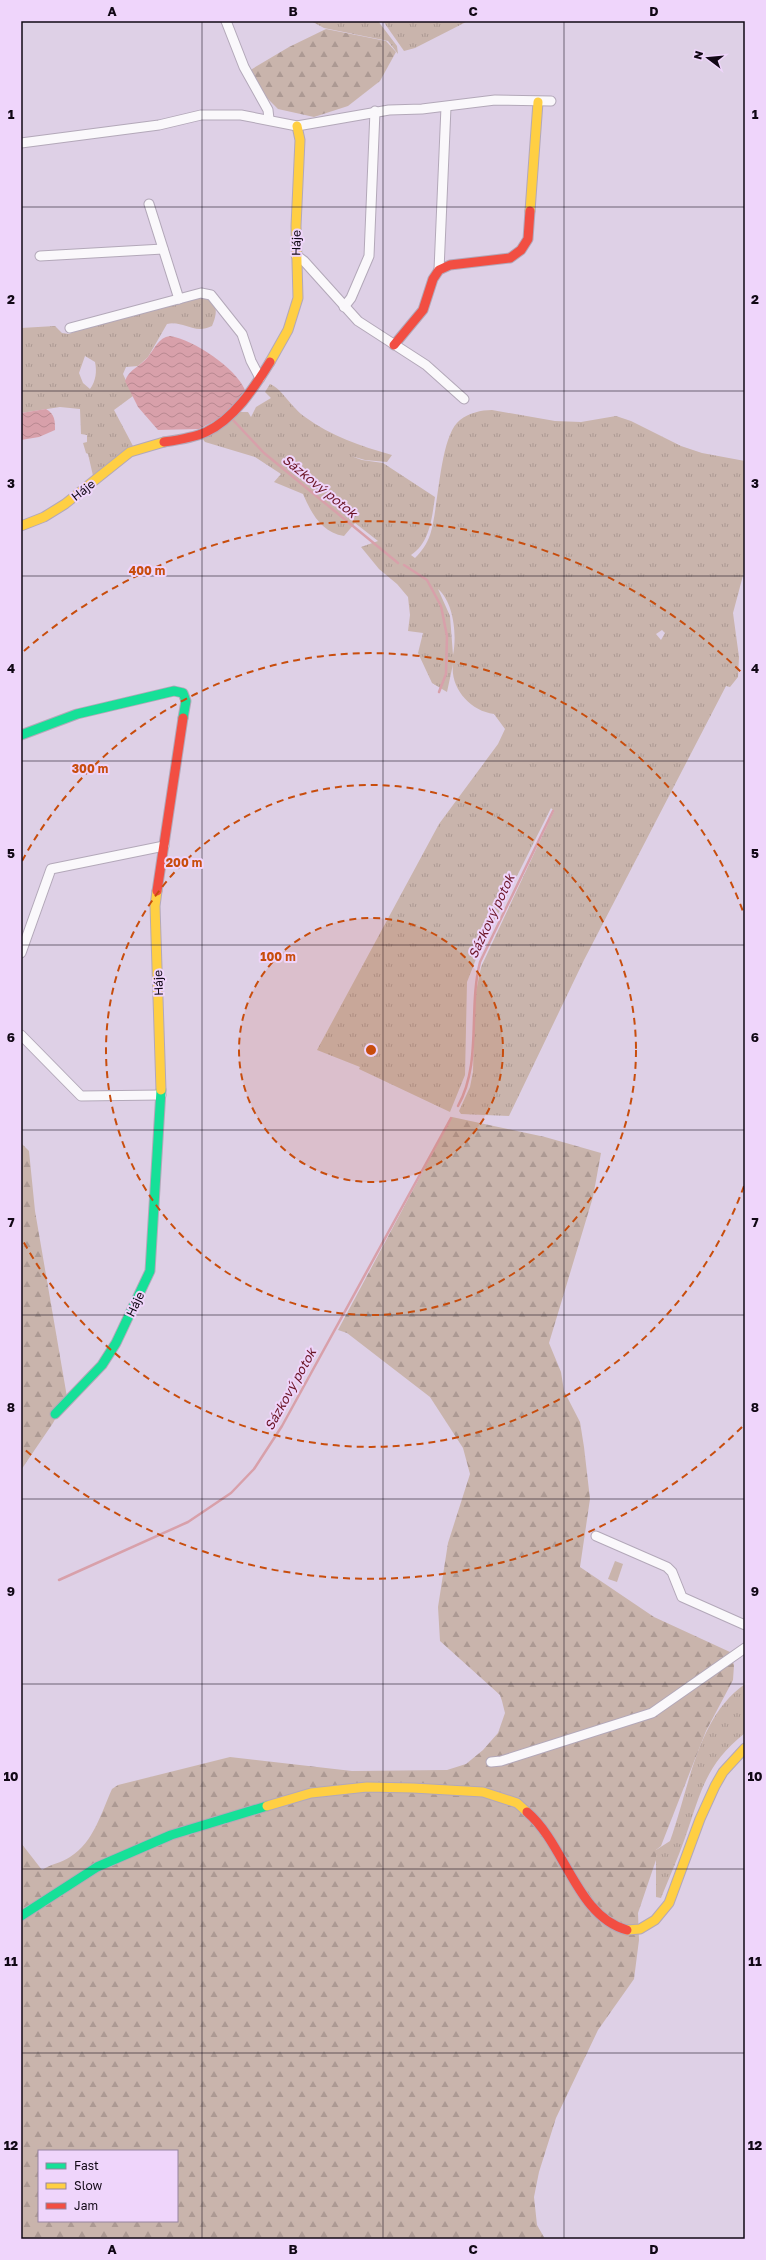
<svg xmlns="http://www.w3.org/2000/svg" width="766" height="2260" font-family="'Golos Text',sans-serif">
<style>
.grass{fill:url(#grass-tufts);fill-rule:evenodd}
.forest{fill:url(#forest-firs);fill-rule:evenodd}
.park{fill:#c9b4ac}
.water{fill:url(#water-waves)}
.lines{fill:none;stroke-linecap:round;stroke-linejoin:round}
.stream{stroke:#d8a0aa;stroke-width:2.5}
.street-casing{stroke:#b3a8b9;stroke-width:11}
.fast-casing{stroke:#b3a8b9;stroke-width:11}
.slow-casing{stroke:#b3a8b9;stroke-width:11}
.jam-casing{stroke:#b3a8b9;stroke-width:11}
.street{stroke:#faf8fb;stroke-width:9}
.fast{stroke:#16e098;stroke-width:9}
.slow{stroke:#ffcf43;stroke-width:9}
.jam{stroke:#f24e42;stroke-width:9}
.grid{fill:none;stroke:#110815;stroke-width:1;stroke-opacity:0.55}
.ring{fill:none;stroke:#c84d0d;stroke-width:2;stroke-dasharray:7 5}
.labels{text-anchor:middle;dominant-baseline:central;stroke-width:4;stroke-linejoin:round;paint-order:stroke}
.street-label{font-size:12px;fill:#110815;stroke:#efd5fb}
.water-label{font-size:13px;font-style:italic;fill:#6b1526;stroke:#efd5fb}
.centre{fill:#c84d0d;stroke:#efd5fb;stroke-width:2}
.ring-label{font-size:12px;text-anchor:middle;font-weight:bold;fill:#c84d0d;stroke:#efd5fb;stroke-width:4;stroke-linejoin:round;paint-order:stroke}
.neatline{fill:none;stroke:#110815;stroke-width:1.5}
.grid-label{font-size:13px;text-anchor:middle;font-weight:bold;fill:#110815}
</style>
<defs>
<pattern id="grass-tufts" width="24" height="20" patternUnits="userSpaceOnUse"><rect width="24" height="20" fill="#c9b4ac"/><path d="M3 7l-1-3M5 7V3M7 7l1-3M15 17l-1-3M17 17v-4M19 17l1-3" fill="none" stroke="#ac9993"/></pattern>
<pattern id="forest-firs" width="22" height="20" patternUnits="userSpaceOnUse"><rect width="22" height="20" fill="#c9b4ac"/><path d="M5 1l3.5 6h-7zM16 11l3.5 6h-7z" fill="#ac9993"/></pattern>
<pattern id="water-waves" width="16" height="10" patternUnits="userSpaceOnUse"><rect width="16" height="10" fill="#d8a0aa"/><path d="M0 5q4-4 8 0t8 0" fill="none" stroke="#b88891"/></pattern>
</defs>
<rect width="100%" height="100%" fill="#ded0e6"/>
<g class="grass">
<path d="M 311,21 L 378,21 L 397,46 L 398,54 L 388,41 L 324,28 Z"/>
<path d="M 383,21 L 468,21 L 415,48 L 404,51 Z"/>
<path d="M 196,297 C 216,299 220,308 212,326 C 194,335 183,320 167,324 L 148,357 L 138,366 L 126,367 L 123,374 L 133,396 L 114,410 L 133,446 L 94,480 L 88,454 L 86,453 L 83,443 L 87,442 L 87,435 L 81,434 L 80,409 L 60,407 L 21,413 L 21,328 L 55,326 L 62,333 L 69,334 L 103,321 ZM 85,356 L 95,362 C 97,371 96,381 90,389 L 83,383 L 79,373 Z"/>
<path d="M 270,384 C 281,388 292,408 305,417 C 331,436 360,446 392,455 L 387,462 L 365,460 L 351,456 L 362,460 L 383,463 L 435,497 C 432,517 430,543 411,555 L 415,558 C 421,552 427,544 430,535 C 439,509 439,436 460,420 C 469,413 481,410 492,410 L 555,421 L 581,422 L 616,416 L 631,421 L 681,446 L 702,453 L 745,461 L 745,568 L 733,613 L 739,657 L 738,677 L 730,687 L 726,686 L 584,960 L 509,1116 L 461,1114 L 459,1111 L 470,1087 L 473,1072 L 475,997 L 481,967 L 554,811 L 551,808 L 478,954 L 467,982 L 465,1075 L 450,1112 L 359,1069 L 360,1067 L 317,1050 L 439,824 L 498,744 L 505,729 L 494,714 C 470,711 450,688 453,664 L 447,692 L 432,683 L 418,653 L 423,633 L 408,631 L 410,615 L 408,597 L 397,584 L 379,569 L 361,547 L 378,541 L 355,523 L 344,536 C 322,533 311,513 303,494 L 274,482 L 281,474 L 255,457 L 205,442 L 202,438 L 240,412 L 248,412 L 251,417 L 256,407 L 271,398 L 265,392 ZM 438,589 C 454,603 457,635 453,655 L 450,616 ZM 662,630 L 665,633 L 661,640 L 656,634 Z"/>
<path d="M 745,1684 L 745,1733 C 705,1765 701,1792 685,1838 C 678,1858 669,1878 661,1898 L 656,1897 L 656,1850 L 670,1841 C 689,1789 697,1717 745,1684 Z"/>
</g>
<g class="forest">
<path d="M 326,29 L 386,41 L 396,52 L 380,81 L 348,106 L 314,117 L 278,109 L 263,94 L 247,72 L 289,47 Z"/>
<path d="M 452,1117 L 545,1137 L 601,1153 L 593,1197 L 549,1343 L 561,1372 L 564,1391 L 580,1422 L 584,1447 L 590,1499 L 580,1567 L 654,1617 L 730,1652 L 734,1665 L 733,1680 L 706,1731 L 661,1846 L 656,1850 L 656,1860 L 638,1913 L 639,1940 L 634,1979 L 598,2030 L 556,2118 L 539,2172 L 534,2197 L 537,2225 L 545,2239 L 21,2239 L 21,1843 L 42,1870 C 51,1864 61,1863 70,1857 C 94,1842 101,1813 112,1789 L 118,1785 L 230,1757 L 352,1771 L 447,1770 L 466,1764 L 483,1750 L 498,1733 L 505,1713 L 502,1701 L 500,1695 L 440,1641 L 438,1607 L 448,1543 L 470,1474 L 463,1448 L 430,1397 L 347,1333 L 338,1330 ZM 39,2151 L 177,2151 L 177,2221 L 39,2221 Z"/>
<path d="M 21,1143 L 29,1151 L 35,1211 L 67,1397 L 53,1423 L 21,1470 Z"/>
</g>
<path class="park" d="M 615,1561 L 623,1564 L 617,1582 L 608,1579 Z"/>
<g class="water">
<path d="M 170,336 C 194,340 236,368 245,390 L 228,414 L 199,429 L 158,430 L 138,407 L 125,381 C 129,369 141,366 148,357 C 155,348 158,338 170,336 Z"/>
<path d="M 46,409 C 55,414 55,421 55,430 L 39,437 L 21,440 L 21,413 Z"/>
</g>
<g class="lines">
<g class="stream">
<path d="M 233,420 L 264,453 L 398,563"/>
<path d="M 404,565 L 427,580 L 441,606 L 447,636 L 446,674 L 439,692"/>
<path d="M 458,1106 C 482,1063 468,1009 480,962 L 553,811"/>
<path d="M 59,1580 L 188,1522 L 231,1493 L 254,1469 L 282,1426 L 451,1118"/>
</g>
<g class="street-casing">
<g id="street">
<path d="M 226,21 L 244,67 L 268,110 L 269,119"/>
<path d="M 21,143 L 159,125 L 201,115 L 241,115 L 297,126 L 389,110 L 422,109 L 495,100 L 551,101"/>
<path d="M 149,204 L 179,299"/>
<path d="M 296,255 L 304,261 L 358,321 L 426,365 L 464,399"/>
<path d="M 40,256 L 163,249"/>
<path d="M 439,270 L 446,107"/>
<path d="M 344,307 L 351,298 L 369,256 L 375,111"/>
<path d="M 70,328 L 201,293 L 211,295 L 242,334 L 251,361 L 260,378"/>
<path d="M 21,953 L 51,869 L 164,846"/>
<path d="M 21,1035 L 81,1096 L 161,1095"/>
<path d="M 596,1536 L 667,1567 L 672,1572 L 682,1597 L 745,1625"/>
<path d="M 491,1762 L 501,1761 L 652,1713 L 745,1648"/>
</g>
</g>
<g class="fast-casing">
<g id="fast">
<path d="M 21,735 L 77,714 L 174,691 L 183,693 L 186,701 L 183,718"/>
<path d="M 55,1414 L 102,1365 L 116,1343 L 150,1271 L 161,1090"/>
<path d="M 21,1916 L 97,1867 L 171,1835 L 267,1806"/>
</g>
</g>
<g class="slow-casing">
<g id="slow">
<path d="M 530,211 L 538,102"/>
<path d="M 270,362 L 288,330 L 298,298 L 296,226 L 300,140 L 297,126"/>
<path d="M 21,526 L 44,517 L 65,504 L 130,452 L 164,442"/>
<path d="M 157,891 L 155,906 L 161,1090"/>
<path d="M 267,1806 L 311,1793 L 367,1787 L 413,1788 L 483,1792 L 517,1803 L 527,1812"/>
<path d="M 627,1930 L 640,1929 L 655,1920 L 669,1903 L 700,1819 L 715,1786 L 723,1772 L 745,1748"/>
</g>
</g>
<g class="jam-casing">
<g id="jam">
<path d="M 394,345 L 423,310 L 433,279 L 439,270 L 450,265 L 510,258 L 521,250 L 528,239 L 530,211"/>
<path d="M 164,442 C 178,440 193,438 206,432 C 234,419 254,388 270,362"/>
<path d="M 157,891 L 183,718"/>
<path d="M 527,1812 C 565,1844 577,1917 627,1930"/>
</g>
</g>
<use href="#street" class="street"/>
<use href="#fast" class="fast"/>
<use href="#slow" class="slow"/>
<use href="#jam" class="jam"/>
</g>
<path class="grid" d="M 202,21 L 202,2239M 383,21 L 383,2239M 564,21 L 564,2239M 21,207 L 745,207M 21,391 L 745,391M 21,576 L 745,576M 21,761 L 745,761M 21,945 L 745,945M 21,1130 L 745,1130M 21,1315 L 745,1315M 21,1499 L 745,1499M 21,1684 L 745,1684M 21,1869 L 745,1869M 21,2053 L 745,2053"/>
<circle cx="371" cy="1050" r="132" fill="#c84d0d" fill-opacity=".12"/>
<g class="ring">
<circle cx="371" cy="1050" r="132"/>
<circle cx="371" cy="1050" r="265"/>
<path d="M744 1186A397 397 0 0 1 22 1239M22 861A397 397 0 0 1 744 914"/>
<path d="M742 1427A529 529 0 0 1 24 1449M24 651A529 529 0 0 1 742 673"/>
</g>
<g class="labels">
<g class="street-label">
<text transform="translate(296 243) rotate(-89)">Háje</text>
<text transform="translate(83 490) rotate(-38)">Háje</text>
<text transform="translate(158 983) rotate(-92)">Háje</text>
<text transform="translate(135 1304) rotate(-65)">Háje</text>
</g>
<g class="water-label">
<text transform="translate(320 486) rotate(39)">Sázkový potok</text>
<text transform="translate(491 916) rotate(-65)">Sázkový potok</text>
<text transform="translate(290 1389) rotate(-61)">Sázkový potok</text>
</g>
</g>
<circle cx="371" cy="1050" r="6" class="centre"/>
<g class="ring-label">
<text x="147" y="575">400 m</text>
<text x="90" y="773">300 m</text>
<text x="184" y="867">200 m</text>
<text x="278" y="961">100 m</text>
</g>
<rect width="766" height="2260" fill="none" stroke="#efd5fb" stroke-width="44"/>
<rect x="38" y="2150" width="140" height="72" fill="#efd5fb" stroke="#96839f"/>
<rect x="46" y="2163" width="20" height="6" fill="#16e098" stroke="#96839f"/>
<text x="74" y="2170" font-size="12" fill="#110815">Fast</text>
<rect x="46" y="2183" width="20" height="6" fill="#ffcf43" stroke="#96839f"/>
<text x="74" y="2190" font-size="12" fill="#110815">Slow</text>
<rect x="46" y="2203" width="20" height="6" fill="#f24e42" stroke="#96839f"/>
<text x="74" y="2210" font-size="12" fill="#110815">Jam</text>
<g transform="translate(708 58) rotate(286)" stroke="#efd5fb" stroke-width="3" paint-order="stroke">
<path d="M0-3L7 15L0 10L-7 15Z" fill="#110815"/>
<text y="-6" font-size="11" font-weight="bold" text-anchor="middle" fill="#110815">N</text>
</g>
<rect x="22" y="22" width="722" height="2216" class="neatline"/>
<g class="grid-label">
<text x="112" y="16">A</text>
<text x="293" y="16">B</text>
<text x="473" y="16">C</text>
<text x="654" y="16">D</text>
<text x="11" y="119">1</text>
<text x="755" y="119">1</text>
<text x="11" y="304">2</text>
<text x="755" y="304">2</text>
<text x="11" y="488">3</text>
<text x="755" y="488">3</text>
<text x="11" y="673">4</text>
<text x="755" y="673">4</text>
<text x="11" y="858">5</text>
<text x="755" y="858">5</text>
<text x="11" y="1042">6</text>
<text x="755" y="1042">6</text>
<text x="11" y="1227">7</text>
<text x="755" y="1227">7</text>
<text x="11" y="1412">8</text>
<text x="755" y="1412">8</text>
<text x="11" y="1596">9</text>
<text x="755" y="1596">9</text>
<text x="11" y="1781">10</text>
<text x="755" y="1781">10</text>
<text x="11" y="1966">11</text>
<text x="755" y="1966">11</text>
<text x="11" y="2150">12</text>
<text x="755" y="2150">12</text>
<text x="112" y="2254">A</text>
<text x="293" y="2254">B</text>
<text x="473" y="2254">C</text>
<text x="654" y="2254">D</text>
</g>
</svg>
